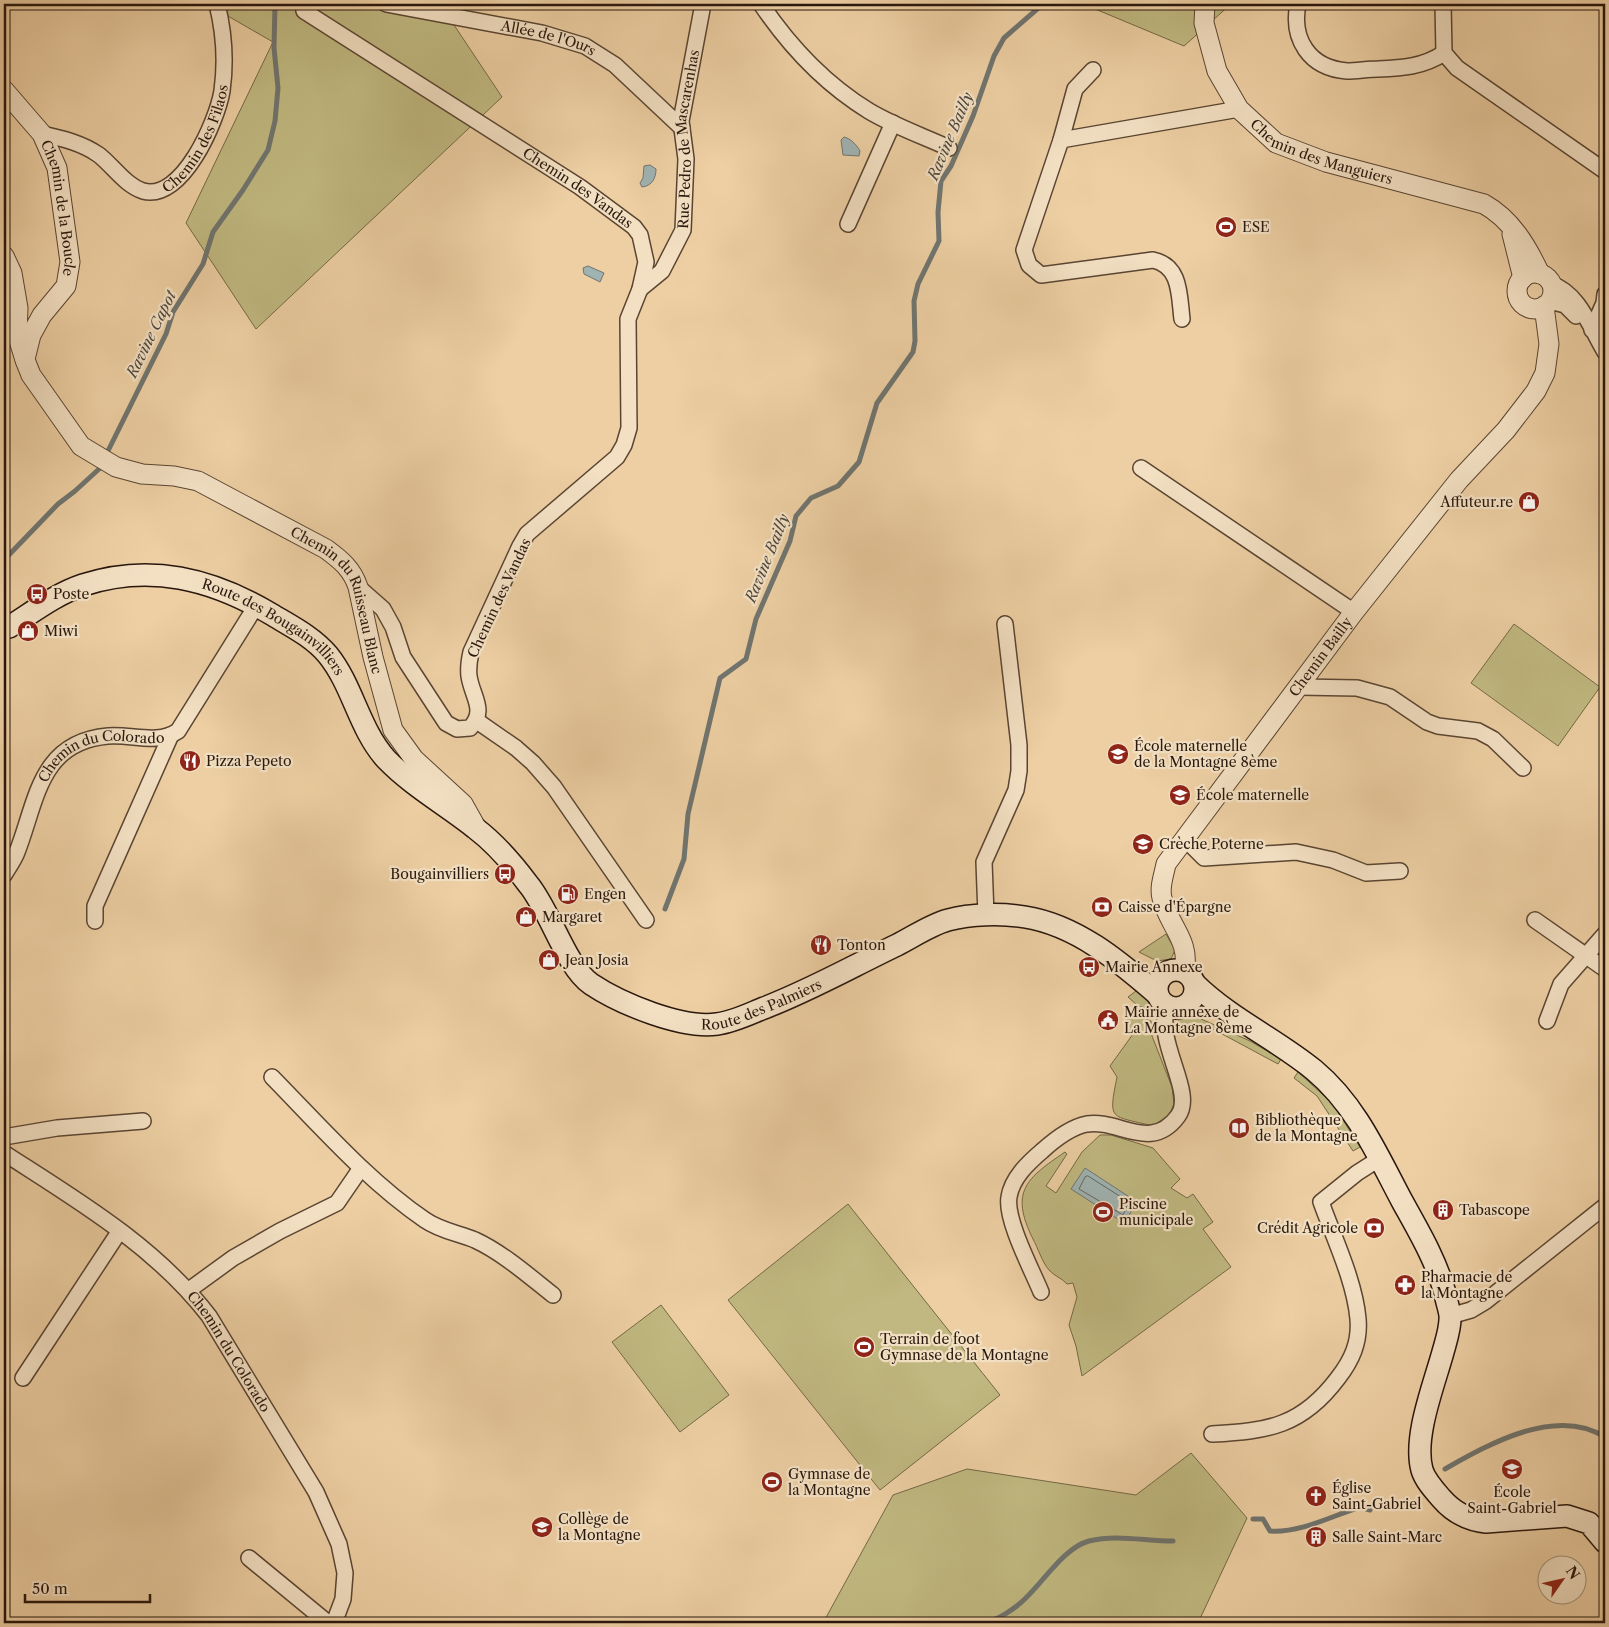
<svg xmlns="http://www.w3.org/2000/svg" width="1609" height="1627" font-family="'Libre Caslon Text',serif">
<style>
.green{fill:#c0b880;stroke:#746846}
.water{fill:#9fb3b2;stroke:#707570}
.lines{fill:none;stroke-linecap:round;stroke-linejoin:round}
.shore{stroke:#646560;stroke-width:1}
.stream{stroke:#707570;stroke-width:5}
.minor-casing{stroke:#5a4532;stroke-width:18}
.tertiary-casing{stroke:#5a4532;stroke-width:21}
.secondary-casing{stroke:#29170d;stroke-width:24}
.minor{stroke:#f3e0c3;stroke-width:15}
.tertiary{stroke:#f3e0c3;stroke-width:19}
.secondary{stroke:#f3e0c3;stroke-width:21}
.labels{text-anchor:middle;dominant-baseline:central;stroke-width:4.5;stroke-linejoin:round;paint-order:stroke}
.street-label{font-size:14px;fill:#29170d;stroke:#f3e0c3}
.poi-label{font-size:14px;fill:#29170d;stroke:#f3e0c3;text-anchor:start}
.water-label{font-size:15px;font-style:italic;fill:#4c463f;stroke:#f3e0c3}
</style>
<rect width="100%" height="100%" fill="#edcfa3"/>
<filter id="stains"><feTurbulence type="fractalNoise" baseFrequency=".004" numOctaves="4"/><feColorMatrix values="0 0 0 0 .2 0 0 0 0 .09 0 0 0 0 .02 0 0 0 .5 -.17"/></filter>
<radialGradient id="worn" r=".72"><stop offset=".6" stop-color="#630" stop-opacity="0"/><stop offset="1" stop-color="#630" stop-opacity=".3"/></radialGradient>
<g class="green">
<path d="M 207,4 L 440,4 L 502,97 L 256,329 L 186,223 L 273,42 Z"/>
<path d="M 1083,4 L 1231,4 L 1184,46 Z"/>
<path d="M 1514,624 L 1600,687 L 1558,746 L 1471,683 Z"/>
<path d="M 1166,934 L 1175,950 L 1171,959 L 1157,961 L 1139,952 Z"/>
<path d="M 1140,988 L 1153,1010 L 1138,1006 L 1128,997 Z"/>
<path d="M 1130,1012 L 1151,1021 L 1152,1036 L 1172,1087 L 1174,1104 L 1169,1115 L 1153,1126 C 1110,1115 1108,1122 1117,1077 L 1110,1066 L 1133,1034 L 1126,1026 Z"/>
<path d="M 1191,1017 L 1199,1018 L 1250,1041 L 1281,1059 L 1278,1064 L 1211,1028 L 1197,1025 L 1195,1037 L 1178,1031 L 1176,1025 L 1179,1019 Z"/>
<path d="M 1298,1072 L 1333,1104 L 1360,1147 L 1353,1151 L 1317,1096 L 1294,1078 Z"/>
<path d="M 1100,1135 L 1111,1135 L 1153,1148 L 1180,1179 L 1171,1188 L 1187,1198 L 1193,1194 L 1213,1222 L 1203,1229 L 1231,1267 L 1082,1376 L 1076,1346 L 1069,1325 L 1077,1297 L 1073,1283 L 1067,1284 C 1062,1278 1054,1276 1049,1270 C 1042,1262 1038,1248 1033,1239 C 1009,1191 1027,1178 1065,1152 L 1067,1154 L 1046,1186 L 1056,1193 L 1082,1152 Z"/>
<path d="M 848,1204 L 1000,1395 L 880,1490 L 728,1300 Z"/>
<path d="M 661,1305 L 729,1395 L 680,1432 L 612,1342 Z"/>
<path d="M 1191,1453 L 1247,1518 L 1198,1623 L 823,1623 L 893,1495 L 967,1469 L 1136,1495 Z"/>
</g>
<g class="water">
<path d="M 844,137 C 850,138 857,145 860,151 L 859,156 L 843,155 L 841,140 Z"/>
<path d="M 650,165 L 656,169 C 656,178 652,186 642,187 L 640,183 L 643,178 L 644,166 Z"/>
<path d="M 588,266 L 604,273 L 600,282 L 584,274 L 583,268 Z"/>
<path d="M 1085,1168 L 1137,1202 L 1124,1223 L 1071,1189 Z"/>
</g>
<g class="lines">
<path class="shore" d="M 1088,1176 L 1129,1202 L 1123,1215 L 1079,1189 L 1085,1177 Z"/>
<g class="stream">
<path d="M 4,560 L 58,504 L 75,491 L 99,469 L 166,334 L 173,312 L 203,264 L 213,232 L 243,190 L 268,150 L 275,121 L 278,88 L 274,48 L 275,4"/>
<path d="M 665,909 L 684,859 L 688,814 L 720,678 L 746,659 L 756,619 L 790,541 L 796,516 L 811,498 L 838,486 L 859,462 L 877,403 L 913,352 L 915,341 L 914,301 L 918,284 L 939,241 L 938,212 L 941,181 L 951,166 L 973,116 L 994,56 L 1004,38 L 1043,4"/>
<path d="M 1445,1469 C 1489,1444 1556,1406 1605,1437"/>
<path d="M 1253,1519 L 1263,1519 L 1270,1531 C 1300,1533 1332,1516 1360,1507 L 1370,1510"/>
<path d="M 969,1623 C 977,1621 985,1622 992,1620 C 1000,1618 1012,1610 1018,1605 C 1040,1588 1062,1548 1089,1541 C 1116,1534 1145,1541 1173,1541"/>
</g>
<g class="minor-casing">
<g id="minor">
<path id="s1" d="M 386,4 L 542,33 L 585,46 L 615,65 L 682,128"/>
<path d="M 761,4 C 790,47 825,84 869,111 C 894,126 923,136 949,148"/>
<path d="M 1298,4 C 1291,39 1309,68 1347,71 C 1357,71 1368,69 1378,69 C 1402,68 1423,67 1444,53"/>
<path d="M 1443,4 L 1444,53 L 1457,68 L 1605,171"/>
<path id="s2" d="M 304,11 L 580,187 L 634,227 L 640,235 L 646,262 L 640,289 L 628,319 L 629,428 L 624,445 L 617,457 L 527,534 L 520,546 L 471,652 C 469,661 468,668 469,676 C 472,697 487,710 470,728 L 457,729 L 446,723 L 403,657 L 393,627 L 383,609 L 358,587"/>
<path id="s3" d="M 42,134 C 61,138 82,143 99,155 C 113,166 125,185 143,191 C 182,202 217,121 222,91 C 226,62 224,32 217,4"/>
<path d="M 1061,140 L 1075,89 L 1093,70"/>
<path d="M 848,224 L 893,123"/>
<path d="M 1551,284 C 1579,293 1591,329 1605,352"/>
<path id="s4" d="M 640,289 L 662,271 L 683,230 L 686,159 L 681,121 L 703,4"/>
<path d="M 1550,301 L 1565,305 L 1576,316"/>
<path d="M 1182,319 C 1179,295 1181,266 1153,260 L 1041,275 L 1029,265 L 1024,250 L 1061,140 L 1239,109"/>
<path d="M 1592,330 L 1604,303 L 1605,294"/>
<path d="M 1141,468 L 1354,612"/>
<path d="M 1299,687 L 1357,688 L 1390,697 L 1427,722 L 1438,726 L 1478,731 L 1493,739 L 1523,768"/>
<path d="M 477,721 L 516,748 L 533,763 L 554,787 L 646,920"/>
<path d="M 1184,838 L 1204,858 L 1296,852 L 1333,860 L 1366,873 L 1400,871"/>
<path id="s5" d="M 4,875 C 8,868 14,860 17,852 C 37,801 39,742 108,736 C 133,734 157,745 178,731 L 256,606"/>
<path d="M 986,915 L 984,862 L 1016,790 L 1019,771 L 1019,745 L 1005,624"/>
<path d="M 1535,920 L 1605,969"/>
<path d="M 95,921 L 95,906 L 170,737"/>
<path d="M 1547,1021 L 1561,984 L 1605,934"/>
<path d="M 272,1077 C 321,1127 368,1181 425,1220 C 441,1231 458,1233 475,1240 C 503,1253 529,1276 553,1295"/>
<path d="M 4,1137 L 57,1128 L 143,1121"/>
<path id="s6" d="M 4,1153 C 77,1200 155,1246 209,1316 L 316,1492 L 339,1544 L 345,1573 L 343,1599 L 334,1623"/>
<path d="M 189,1290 L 233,1258 L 280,1231 L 337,1203 L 361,1168"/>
<path d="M 1041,1292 C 1032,1270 1005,1219 1009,1197 C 1012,1178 1028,1163 1042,1151 C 1053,1141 1071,1127 1087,1124 C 1119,1119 1151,1153 1178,1116 C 1196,1092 1153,1040 1168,1007"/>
<path d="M 1450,1316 L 1471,1310 L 1486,1301 L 1605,1206"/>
<path d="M 23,1378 L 119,1232"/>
<path d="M 1212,1434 C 1269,1431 1302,1426 1338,1378 C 1352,1360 1360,1342 1358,1319 C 1355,1282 1334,1238 1321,1202 L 1357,1173 L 1379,1159"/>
<path d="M 249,1558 L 328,1623"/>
</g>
</g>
<g class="tertiary-casing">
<g id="tertiary">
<path id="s7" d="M 1205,4 L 1204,23 L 1217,71 L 1239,109 L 1276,143 L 1326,162 L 1484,204 C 1511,219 1527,246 1540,274"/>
<path id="s8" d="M 4,90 L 42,134 L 57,168 L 70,262 L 66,286 L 42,315 L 31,335 L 25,359"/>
<path d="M 1512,234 L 1523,278"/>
<path id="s9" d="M 4,256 L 12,273 L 18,308 L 17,334 L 25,360 L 31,375 L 81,446 L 116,467 L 142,474 L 174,476 L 198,481 L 326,549 C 341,560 352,569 358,587 L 373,657 L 393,730 L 414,759 L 463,804 L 477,829"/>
<circle cx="1535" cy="291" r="18"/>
<path id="s10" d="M 1184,972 C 1191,940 1169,927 1162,898 C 1159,887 1164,875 1166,864 L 1354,612 L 1459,480 L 1506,430 L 1536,391 L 1545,373 L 1549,344 L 1544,306"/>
</g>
</g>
<g class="secondary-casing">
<g id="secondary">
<path id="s11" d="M 4,627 L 9,627 C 33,612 56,594 83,585 C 150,563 212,579 271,614 C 291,626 313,637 328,655 C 353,686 359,729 386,759 C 412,786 446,805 475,828 C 495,843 513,864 528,884 C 550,910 566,967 591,984 C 621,1004 682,1029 717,1024 C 733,1022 749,1014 764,1008 C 809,991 853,966 897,945 C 913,937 930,925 948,920 C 971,914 1000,913 1025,917 C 1076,925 1119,961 1157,994"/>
<circle cx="1176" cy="989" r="19"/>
<path d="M 1195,984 C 1231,1019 1276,1039 1314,1070 C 1356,1105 1377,1154 1402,1201 C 1418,1230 1436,1260 1445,1293 C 1446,1300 1449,1308 1450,1315 C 1451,1327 1446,1341 1443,1352 C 1434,1385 1413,1437 1422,1470 C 1425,1480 1434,1490 1441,1498 C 1453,1512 1467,1520 1486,1522 L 1567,1516 L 1589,1523 L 1605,1542"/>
</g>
</g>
<use href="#minor" class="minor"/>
<use href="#tertiary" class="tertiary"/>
<use href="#secondary" class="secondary"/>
</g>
<defs>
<g id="stadium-disc" transform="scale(1.125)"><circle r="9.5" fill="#8f2418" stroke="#f3e0c3"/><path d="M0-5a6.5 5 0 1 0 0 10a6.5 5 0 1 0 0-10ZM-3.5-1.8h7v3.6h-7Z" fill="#fff"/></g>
<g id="shop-disc" transform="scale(1.125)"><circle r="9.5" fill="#8f2418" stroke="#f3e0c3"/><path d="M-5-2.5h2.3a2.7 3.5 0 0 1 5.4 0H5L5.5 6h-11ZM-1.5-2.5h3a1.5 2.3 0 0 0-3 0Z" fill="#fff"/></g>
<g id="bus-disc" transform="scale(1.125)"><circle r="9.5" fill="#8f2418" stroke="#f3e0c3"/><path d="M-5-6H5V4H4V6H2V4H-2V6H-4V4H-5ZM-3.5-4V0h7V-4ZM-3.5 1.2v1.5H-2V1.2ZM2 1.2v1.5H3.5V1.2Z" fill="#fff"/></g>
<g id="school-disc" transform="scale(1.125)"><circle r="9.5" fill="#8f2418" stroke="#f3e0c3"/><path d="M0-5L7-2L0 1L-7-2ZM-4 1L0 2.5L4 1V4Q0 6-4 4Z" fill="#fff"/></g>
<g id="restaurant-disc" transform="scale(1.125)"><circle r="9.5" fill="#8f2418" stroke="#f3e0c3"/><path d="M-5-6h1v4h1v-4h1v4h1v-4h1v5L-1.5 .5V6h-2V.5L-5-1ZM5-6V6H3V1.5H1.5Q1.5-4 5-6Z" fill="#fff"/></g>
<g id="fuel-disc" transform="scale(1.125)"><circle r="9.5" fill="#8f2418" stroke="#f3e0c3"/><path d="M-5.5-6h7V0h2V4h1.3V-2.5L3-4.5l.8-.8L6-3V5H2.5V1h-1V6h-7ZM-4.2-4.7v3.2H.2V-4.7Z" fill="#fff"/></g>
<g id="bank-disc" transform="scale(1.125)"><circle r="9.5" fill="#8f2418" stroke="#f3e0c3"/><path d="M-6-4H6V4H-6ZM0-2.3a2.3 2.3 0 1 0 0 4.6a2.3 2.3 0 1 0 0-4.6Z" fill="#fff"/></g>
<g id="civic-disc" transform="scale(1.125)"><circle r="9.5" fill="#8f2418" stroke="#f3e0c3"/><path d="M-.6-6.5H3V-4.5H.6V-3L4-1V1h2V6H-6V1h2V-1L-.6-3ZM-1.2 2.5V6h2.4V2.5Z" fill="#fff"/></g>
<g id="library-disc" transform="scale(1.125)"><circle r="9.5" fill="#8f2418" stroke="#f3e0c3"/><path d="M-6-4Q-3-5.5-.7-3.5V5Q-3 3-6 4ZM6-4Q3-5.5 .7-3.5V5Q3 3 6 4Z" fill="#fff"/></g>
<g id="building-disc" transform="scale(1.125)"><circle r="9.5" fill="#8f2418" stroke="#f3e0c3"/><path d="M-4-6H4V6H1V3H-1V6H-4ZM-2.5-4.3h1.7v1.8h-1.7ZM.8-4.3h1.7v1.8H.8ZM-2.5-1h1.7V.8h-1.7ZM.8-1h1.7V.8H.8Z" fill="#fff"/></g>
<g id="pharmacy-disc" transform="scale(1.125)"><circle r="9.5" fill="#8f2418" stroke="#f3e0c3"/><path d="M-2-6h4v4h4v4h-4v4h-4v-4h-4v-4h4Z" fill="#fff"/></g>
<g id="church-disc" transform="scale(1.125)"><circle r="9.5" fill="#8f2418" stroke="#f3e0c3"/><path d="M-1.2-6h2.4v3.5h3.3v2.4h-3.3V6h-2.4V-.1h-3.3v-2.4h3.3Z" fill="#fff"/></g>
</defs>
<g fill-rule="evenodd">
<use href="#stadium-disc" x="1226" y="227"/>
<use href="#shop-disc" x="1529" y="502"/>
<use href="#bus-disc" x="37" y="594"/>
<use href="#shop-disc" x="28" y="631"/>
<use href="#school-disc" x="1118" y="754"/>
<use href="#restaurant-disc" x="190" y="761"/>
<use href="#school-disc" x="1180" y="795"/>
<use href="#school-disc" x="1143" y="844"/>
<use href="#bus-disc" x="505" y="874"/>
<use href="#fuel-disc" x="568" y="894"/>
<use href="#bank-disc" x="1102" y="907"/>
<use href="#shop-disc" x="526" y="917"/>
<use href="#restaurant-disc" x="821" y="945"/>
<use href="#shop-disc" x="549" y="960"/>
<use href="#bus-disc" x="1089" y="967"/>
<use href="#civic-disc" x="1108" y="1020"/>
<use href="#library-disc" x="1239" y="1128"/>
<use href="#building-disc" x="1443" y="1210"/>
<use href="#stadium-disc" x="1103" y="1212"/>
<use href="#bank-disc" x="1374" y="1228"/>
<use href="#pharmacy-disc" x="1405" y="1285"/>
<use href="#stadium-disc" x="864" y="1347"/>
<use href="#school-disc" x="1512" y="1469"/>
<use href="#stadium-disc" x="772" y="1482"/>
<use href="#church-disc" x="1316" y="1496"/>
<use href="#school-disc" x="542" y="1527"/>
<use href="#building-disc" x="1316" y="1537"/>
</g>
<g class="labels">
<g class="street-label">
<text stroke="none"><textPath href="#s1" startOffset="166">Allée de l'Ours</textPath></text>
<text stroke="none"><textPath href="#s3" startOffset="201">Chemin des Filaos</textPath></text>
<text stroke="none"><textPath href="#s4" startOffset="166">Rue Pedro de Mascarenhas</textPath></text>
<text stroke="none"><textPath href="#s7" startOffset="208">Chemin des Manguiers</textPath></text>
<text stroke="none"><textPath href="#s2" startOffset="326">Chemin des Vandas</textPath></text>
<text stroke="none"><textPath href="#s8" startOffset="135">Chemin de la Boucle</textPath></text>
<text transform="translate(499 598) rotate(-65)">Chemin des Vandas</text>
<text stroke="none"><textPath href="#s9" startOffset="530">Chemin du Ruisseau Blanc</textPath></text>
<text stroke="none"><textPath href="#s11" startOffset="296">Route des Bougainvilliers</textPath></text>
<text stroke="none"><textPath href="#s10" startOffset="372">Chemin Bailly</textPath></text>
<text stroke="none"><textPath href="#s5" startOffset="172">Chemin du Colorado</textPath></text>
<text stroke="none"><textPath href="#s11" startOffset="968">Route des Palmiers</textPath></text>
<text stroke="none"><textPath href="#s6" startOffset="304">Chemin du Colorado</textPath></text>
</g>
<g class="poi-label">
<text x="1242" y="227">ESE</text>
<text x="1513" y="502" text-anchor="end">Affuteur.re</text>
<text x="53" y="594">Poste</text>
<text x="44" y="631">Miwi</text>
<text x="1134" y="746">École maternelle<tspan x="1134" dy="16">de la Montagne 8ème</tspan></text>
<text x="206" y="761">Pizza Pepeto</text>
<text x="1196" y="795">École maternelle</text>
<text x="1159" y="844">Crèche Poterne</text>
<text x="489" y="874" text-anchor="end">Bougainvilliers</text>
<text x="584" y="894">Engen</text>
<text x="1118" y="907">Caisse d'Épargne</text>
<text x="542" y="917">Margaret</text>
<text x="837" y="945">Tonton</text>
<text x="565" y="960">Jean Josia</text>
<text x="1105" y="967">Mairie Annexe</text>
<text x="1124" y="1012">Mairie annexe de<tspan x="1124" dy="16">La Montagne 8ème</tspan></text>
<text x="1255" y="1120">Bibliothèque<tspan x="1255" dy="16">de la Montagne</tspan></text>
<text x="1119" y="1204">Piscine<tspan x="1119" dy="16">municipale</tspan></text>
<text x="1459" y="1210">Tabascope</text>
<text x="1358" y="1228" text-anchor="end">Crédit Agricole</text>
<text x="1421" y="1277">Pharmacie de<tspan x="1421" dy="16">la Montagne</tspan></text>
<text x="880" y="1339">Terrain de foot<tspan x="880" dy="16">Gymnase de la Montagne</tspan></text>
<text x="788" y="1474">Gymnase de<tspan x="788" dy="16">la Montagne</tspan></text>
<text x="1332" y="1488">Église<tspan x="1332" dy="16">Saint-Gabriel</tspan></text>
<text x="1512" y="1492" text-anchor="middle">École<tspan x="1512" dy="16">Saint-Gabriel</tspan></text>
<text x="558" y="1519">Collège de<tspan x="558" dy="16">la Montagne</tspan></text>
<text x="1332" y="1537">Salle Saint-Marc</text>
</g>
<g class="water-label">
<text transform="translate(950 136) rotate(-67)">Ravine Bailly</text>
<text transform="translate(151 334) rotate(-64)">Ravine Capot</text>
<text transform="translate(767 558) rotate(-68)">Ravine Bailly</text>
</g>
</g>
<rect width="1609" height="1627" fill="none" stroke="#edcfa3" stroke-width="20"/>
<rect x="5" y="5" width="1599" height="1617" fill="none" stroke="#29170d" stroke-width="2.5"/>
<rect x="10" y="10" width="1589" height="1607" fill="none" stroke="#29170d"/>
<g transform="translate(1562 1580) rotate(56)"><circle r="24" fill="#f3e0c3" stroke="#a2907a"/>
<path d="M0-4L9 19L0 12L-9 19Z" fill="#8f2418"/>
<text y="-8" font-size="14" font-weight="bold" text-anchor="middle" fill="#29170d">N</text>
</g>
<path d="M25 1594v8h125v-8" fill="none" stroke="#29170d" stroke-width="2.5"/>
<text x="32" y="1594" font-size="15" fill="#29170d" stroke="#f3e0c3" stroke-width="4" paint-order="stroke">50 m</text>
<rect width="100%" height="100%" filter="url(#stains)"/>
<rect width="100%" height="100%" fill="url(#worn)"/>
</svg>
